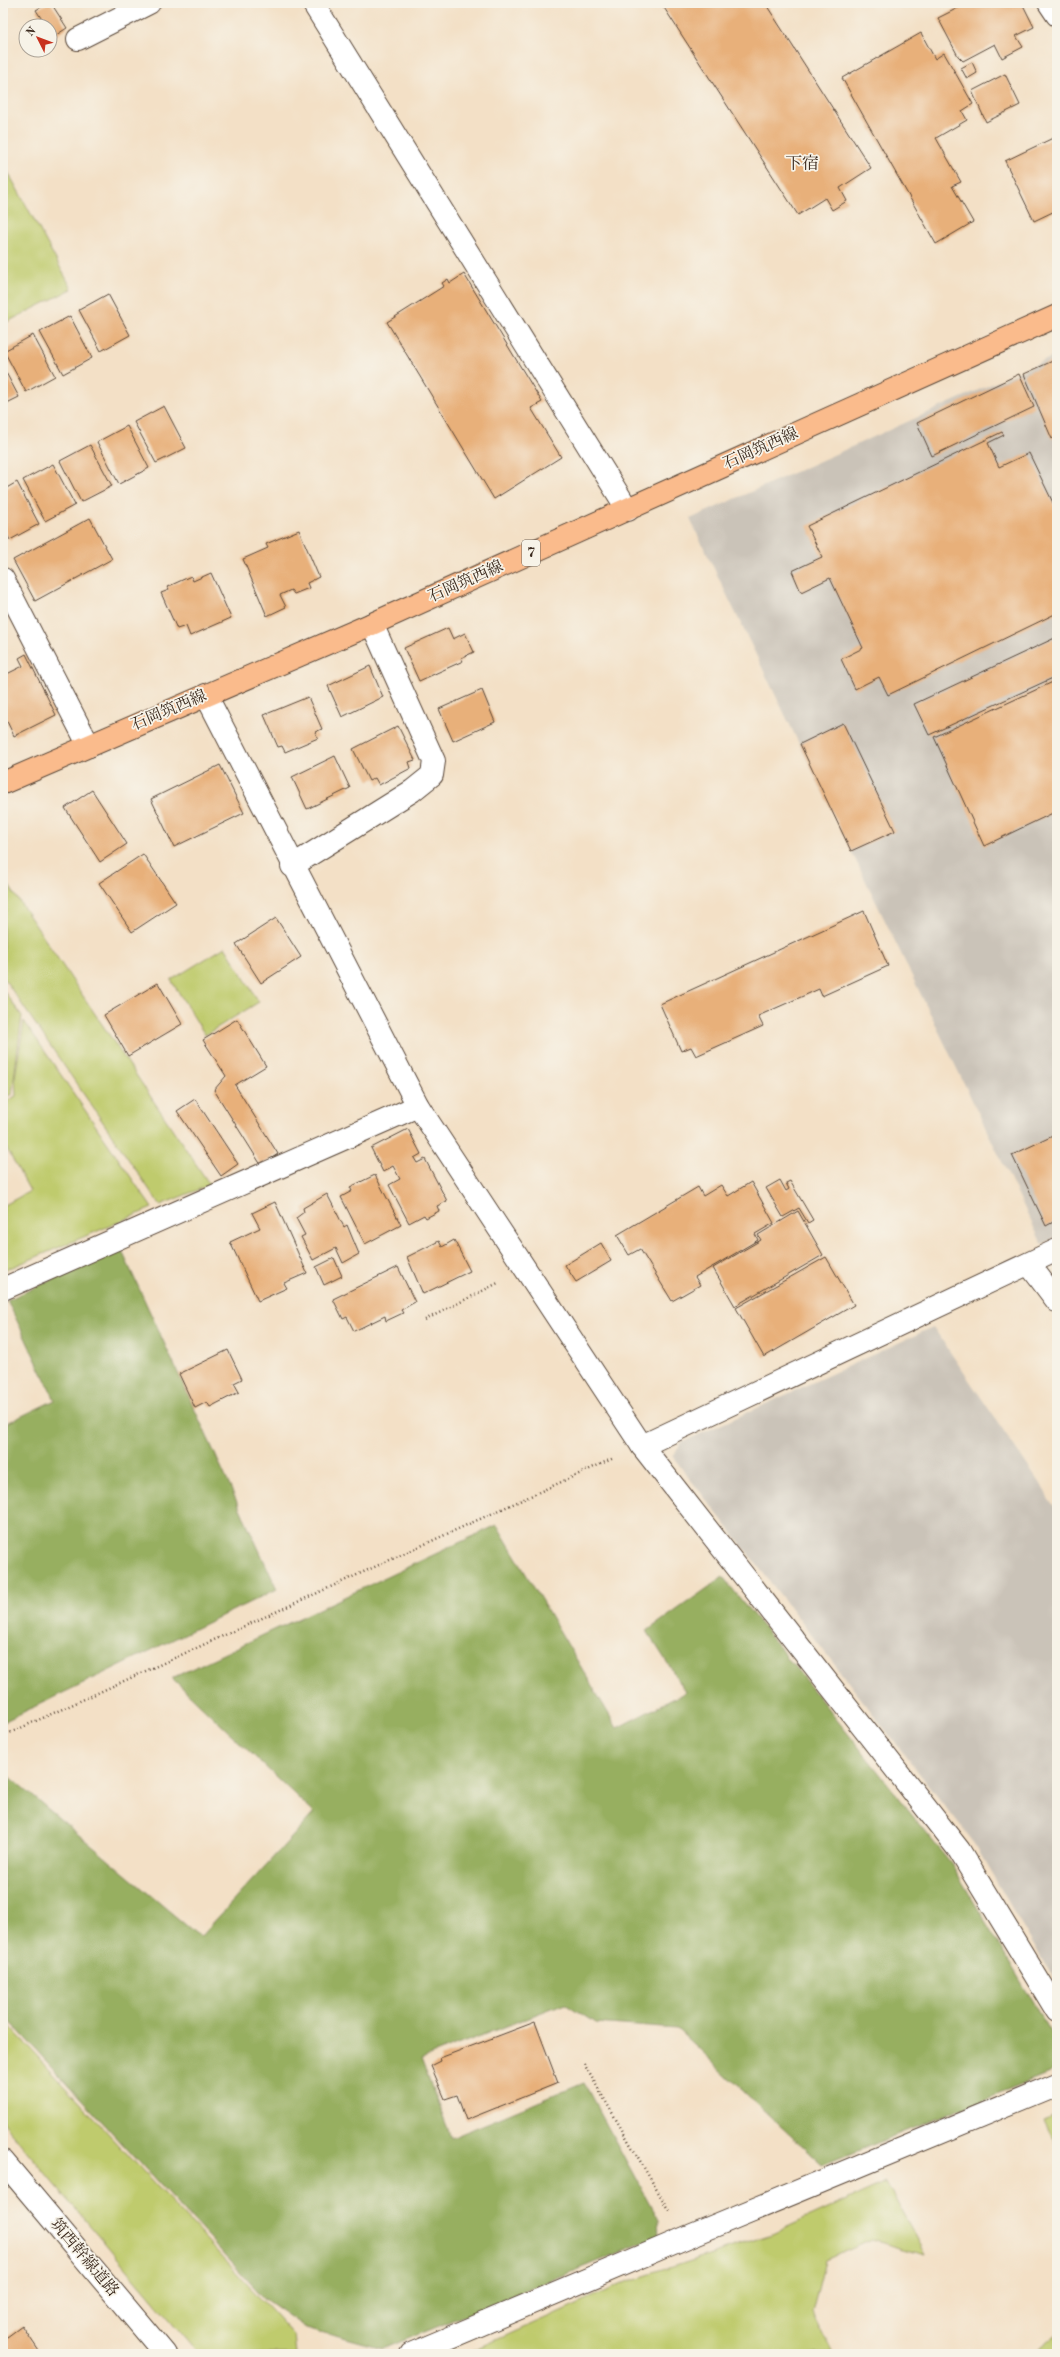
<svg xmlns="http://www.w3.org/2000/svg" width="1060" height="2357" font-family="'Old Standard TT','Noto Serif JP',serif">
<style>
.industrial{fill:#cac3b8}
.green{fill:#bfcb6d;stroke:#7d7a46}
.forest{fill:#97af60;stroke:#696c3f}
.building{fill:#e8b07a}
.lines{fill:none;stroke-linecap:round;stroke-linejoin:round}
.minor-casing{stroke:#574537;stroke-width:24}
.tertiary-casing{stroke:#574537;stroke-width:24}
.primary-casing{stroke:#574537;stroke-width:24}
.path{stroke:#574537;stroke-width:2.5;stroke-dasharray:1 3;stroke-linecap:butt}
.minor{stroke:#fff;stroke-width:22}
.tertiary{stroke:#fff;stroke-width:22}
.primary{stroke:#fabb8c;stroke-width:22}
.labels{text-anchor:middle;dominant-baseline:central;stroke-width:3.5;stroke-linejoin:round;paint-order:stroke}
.shield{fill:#f7f3e8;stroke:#73665b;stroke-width:1}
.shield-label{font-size:15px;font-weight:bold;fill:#3b2a1e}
.street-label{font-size:16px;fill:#3b2a1e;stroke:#f7f3e8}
.neighbourhood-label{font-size:17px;fill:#3b2a1e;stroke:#f7f3e8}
</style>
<rect width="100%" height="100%" fill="#f7f3e8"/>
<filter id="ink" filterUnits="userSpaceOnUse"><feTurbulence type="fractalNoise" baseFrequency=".025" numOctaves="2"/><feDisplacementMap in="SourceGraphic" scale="8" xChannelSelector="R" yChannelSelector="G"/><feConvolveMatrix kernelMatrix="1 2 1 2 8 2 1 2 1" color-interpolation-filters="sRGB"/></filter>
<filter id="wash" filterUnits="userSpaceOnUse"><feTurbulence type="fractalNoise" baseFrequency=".012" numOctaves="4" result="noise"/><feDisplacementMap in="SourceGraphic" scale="16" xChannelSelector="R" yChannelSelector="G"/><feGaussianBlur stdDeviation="0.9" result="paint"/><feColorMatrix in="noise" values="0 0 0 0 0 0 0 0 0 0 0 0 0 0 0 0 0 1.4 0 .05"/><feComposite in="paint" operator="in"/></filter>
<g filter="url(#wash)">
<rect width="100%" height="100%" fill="#f3e0c6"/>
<g class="industrial">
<path d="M 1057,355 L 1057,1237 L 1042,1244 L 690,519 Z"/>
<path d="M 933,1327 L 1057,1509 L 1057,1985 L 975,1845 L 673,1457 L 681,1443 Z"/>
</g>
<g class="green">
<path d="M 3,163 L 72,289 L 3,324 Z"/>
<path d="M 3,877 L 210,1185 L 160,1205 L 3,977 Z"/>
<path d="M 225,947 L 259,1002 L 205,1035 L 171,980 Z"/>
<path d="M 3,990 L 22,1016 L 12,1094 L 3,1098 Z"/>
<path d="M 24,1021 L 152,1208 L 3,1271 L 3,1206 L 30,1191 L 3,1142 L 3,1103 L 16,1096 L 15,1077 Z"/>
<path d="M 3,2019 L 294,2335 L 296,2354 L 199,2354 L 3,2123 Z"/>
<path d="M 1057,2115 L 1057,2146 L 1044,2121 Z"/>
<path d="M 886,2182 L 925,2255 L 872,2240 L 825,2260 L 812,2312 L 833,2354 L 465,2354 L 626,2282 L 772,2234 Z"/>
<path d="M 1057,2334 L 1057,2354 L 1032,2354 Z"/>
</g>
<g class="forest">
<path d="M 121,1249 L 277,1589 L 3,1722 L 3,1425 L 55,1400 L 7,1300 Z"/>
<path d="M 497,1525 L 617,1728 L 686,1692 L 647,1631 L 723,1577 L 951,1863 L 1057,2043 L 1057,2066 L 1049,2074 L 822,2165 L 677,2029 L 595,2023 L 565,2003 L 421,2059 L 451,2138 L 584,2083 L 658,2220 L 659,2236 L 383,2349 L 306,2328 L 266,2300 L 3,2014 L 3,1771 L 200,1937 L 314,1813 L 172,1678 Z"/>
</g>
<g id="blocks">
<g class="building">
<path d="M 48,3 L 51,3 L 67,28 L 53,37 L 50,26 L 46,26 L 36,10 Z"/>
<path d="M 661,3 L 765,3 L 871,168 L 840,188 L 847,201 L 832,210 L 825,198 L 798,215 Z"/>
<path d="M 968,3 L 1022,3 L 1034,27 L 1016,36 L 1023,47 L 1002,58 L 995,44 L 963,61 L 958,56 L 938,18 Z"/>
<path d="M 921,33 L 935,59 L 944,53 L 973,104 L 962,111 L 967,120 L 936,138 L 961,182 L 952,186 L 973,222 L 936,244 L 842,78 Z"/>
<path d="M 972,62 L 977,73 L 967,79 L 961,68 Z"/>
<path d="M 1005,74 L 1020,105 L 986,122 L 972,91 Z"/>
<path d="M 1053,138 L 1057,145 L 1057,210 L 1034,221 L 1005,161 Z"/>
<path d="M 464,274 L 542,402 L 531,408 L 561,457 L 494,499 L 387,322 L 444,286 L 442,283 L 448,279 L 450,283 Z"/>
<path d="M 108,294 L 130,335 L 101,351 L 79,310 Z"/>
<path d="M 70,316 L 92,358 L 63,374 L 40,332 Z"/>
<path d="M 33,335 L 55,376 L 26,392 L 4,351 Z"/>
<path d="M 1057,359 L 1057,436 L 1052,439 L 1024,374 Z"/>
<path d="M 3,367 L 19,397 L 3,405 Z"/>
<path d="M 1019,374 L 1034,407 L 932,456 L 917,423 Z"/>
<path d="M 164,406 L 186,448 L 156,463 L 134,422 Z"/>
<path d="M 127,426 L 149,468 L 119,484 L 97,442 Z"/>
<path d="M 1002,432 L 1004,435 L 988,443 L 999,467 L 1029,453 L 1057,511 L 1057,613 L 888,695 L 879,677 L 855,689 L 841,659 L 863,648 L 830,578 L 801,592 L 792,571 L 822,557 L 807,526 Z"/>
<path d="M 90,445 L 112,486 L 81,502 L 60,461 Z"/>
<path d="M 53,464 L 75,505 L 45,521 L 23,480 Z"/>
<path d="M 17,482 L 39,524 L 10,540 L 3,527 L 3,490 Z"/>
<path d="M 90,518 L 112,559 L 35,601 L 13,560 Z"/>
<path d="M 299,530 L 319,577 L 307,583 L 309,588 L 294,594 L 291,590 L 280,595 L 286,607 L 267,616 L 243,559 L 268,548 L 266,544 Z"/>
<path d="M 211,573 L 231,618 L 190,636 L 186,626 L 177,629 L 161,593 L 169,590 L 167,587 L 191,576 L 193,581 Z"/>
<path d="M 448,628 L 453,639 L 465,633 L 474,652 L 461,658 L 463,661 L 419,681 L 404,648 Z"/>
<path d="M 1057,637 L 1057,676 L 929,735 L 914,704 Z"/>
<path d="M 26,654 L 56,715 L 14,736 L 3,713 L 3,676 L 23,666 L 19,658 Z"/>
<path d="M 370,666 L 383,697 L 342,717 L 328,686 Z"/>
<path d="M 1055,681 L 1057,685 L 1057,811 L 984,846 L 934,737 Z"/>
<path d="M 482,690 L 495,722 L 453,741 L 439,709 Z"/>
<path d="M 308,697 L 322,729 L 315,732 L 318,738 L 285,752 L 282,746 L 278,747 L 264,715 Z"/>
<path d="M 843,723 L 895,831 L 851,851 L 800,744 Z"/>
<path d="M 398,726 L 415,760 L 409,762 L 411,768 L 379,785 L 375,778 L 369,781 L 353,749 Z"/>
<path d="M 335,756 L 350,788 L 307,809 L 292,777 Z"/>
<path d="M 220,765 L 244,813 L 174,847 L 151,799 Z"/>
<path d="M 92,790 L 127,844 L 100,862 L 65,808 Z"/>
<path d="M 143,854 L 176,903 L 132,932 L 99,883 Z"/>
<path d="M 864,911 L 888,966 L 822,996 L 819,989 L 758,1016 L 763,1026 L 696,1056 L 691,1047 L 681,1051 L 660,1004 Z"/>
<path d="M 276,918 L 301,957 L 261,983 L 236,944 Z"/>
<path d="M 158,983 L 182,1024 L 128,1056 L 104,1015 Z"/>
<path d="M 237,1019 L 266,1066 L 235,1085 L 278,1154 L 261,1165 L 214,1090 L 226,1076 L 203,1040 Z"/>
<path d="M 195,1099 L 238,1164 L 221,1176 L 177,1111 Z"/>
<path d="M 408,1129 L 421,1154 L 414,1158 L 417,1163 L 425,1159 L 447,1201 L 437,1206 L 439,1211 L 426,1218 L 424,1215 L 409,1223 L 389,1185 L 400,1179 L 393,1166 L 383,1172 L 371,1148 Z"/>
<path d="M 1057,1134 L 1057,1220 L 1046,1226 L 1012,1155 Z"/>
<path d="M 375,1175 L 401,1225 L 365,1244 L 341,1197 L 352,1191 L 350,1187 Z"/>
<path d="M 780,1180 L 786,1191 L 789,1189 L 786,1183 L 790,1181 L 813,1220 L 808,1223 L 799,1208 L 783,1217 L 766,1188 Z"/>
<path d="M 751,1182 L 774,1223 L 755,1234 L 758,1240 L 695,1277 L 700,1285 L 672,1301 L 640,1249 L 629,1255 L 617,1235 L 698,1187 L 703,1196 L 721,1185 L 728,1196 Z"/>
<path d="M 327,1194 L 344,1227 L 347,1225 L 359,1254 L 343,1263 L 336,1248 L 313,1260 L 301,1237 L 305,1235 L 296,1218 L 304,1212 L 303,1208 Z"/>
<path d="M 275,1202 L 307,1273 L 284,1283 L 287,1288 L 258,1301 L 230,1242 L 260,1228 L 252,1213 Z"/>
<path d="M 798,1211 L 823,1255 L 735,1306 L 713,1268 L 761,1240 L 758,1235 Z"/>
<path d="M 454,1240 L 470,1271 L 423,1294 L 407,1257 L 439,1241 L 442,1247 Z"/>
<path d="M 601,1243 L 611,1261 L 576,1282 L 565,1265 Z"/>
<path d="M 826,1257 L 854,1305 L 764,1357 L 736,1308 Z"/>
<path d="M 334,1258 L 342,1276 L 324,1285 L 316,1267 Z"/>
<path d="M 398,1267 L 415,1302 L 401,1310 L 403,1313 L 386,1321 L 385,1316 L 354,1331 L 347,1317 L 343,1319 L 333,1299 Z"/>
<path d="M 228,1350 L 242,1379 L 234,1383 L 239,1392 L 210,1407 L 207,1402 L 195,1408 L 179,1374 Z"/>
<path d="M 535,2022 L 558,2083 L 466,2120 L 457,2095 L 445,2099 L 431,2066 L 441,2061 L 440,2058 Z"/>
<path d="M 22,2326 L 41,2354 L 3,2354 L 3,2340 Z"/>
</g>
</g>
</g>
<g filter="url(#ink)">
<use href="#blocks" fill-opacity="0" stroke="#574537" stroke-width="1"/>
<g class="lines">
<g class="minor-casing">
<g id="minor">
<path d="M 313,3 L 628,510"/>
<path d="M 1049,3 L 1057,15"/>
<path d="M 78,39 L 149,3"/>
<path d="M 3,579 L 89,746"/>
<path d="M 206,695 L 418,1106 L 642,1446 L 959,1850 L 1057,2011"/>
<path d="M 292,866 L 412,791 L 432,775 L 434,761 L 372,624"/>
<path d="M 1029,1264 L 1057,1301"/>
<path d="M 3,1289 L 418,1106"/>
<path d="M 642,1446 L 1057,1250"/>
<path d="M 411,2354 L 685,2238 L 1057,2084"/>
</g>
</g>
<g class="tertiary-casing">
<path id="tertiary" d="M 3,2161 L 165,2354"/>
</g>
<g class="primary-casing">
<path id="primary" d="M 3,783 L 372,624 L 1057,316"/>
</g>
<g class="path">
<path d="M 425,1320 L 498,1283"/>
<path d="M 3,1736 L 614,1458"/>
<path d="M 584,2064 L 669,2211"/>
</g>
<use href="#minor" class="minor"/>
<use href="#tertiary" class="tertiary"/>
<use href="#primary" class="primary"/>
</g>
</g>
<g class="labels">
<rect class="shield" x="522" y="540" width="18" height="26" rx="3"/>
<g class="shield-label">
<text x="531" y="553">7</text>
</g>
<g class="street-label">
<text transform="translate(761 449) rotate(-24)">石岡筑西線</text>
<text transform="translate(466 582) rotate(-24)">石岡筑西線</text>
<text transform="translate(169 711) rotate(-23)">石岡筑西線</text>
<text transform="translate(84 2258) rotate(50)">筑西幹線道路</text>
</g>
<g class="neighbourhood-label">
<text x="802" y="164">下宿</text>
</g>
</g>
<rect width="1060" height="2357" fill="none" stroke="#f7f3e8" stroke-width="16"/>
<g transform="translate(38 38) rotate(312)"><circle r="19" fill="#f7f3e8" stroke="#aca397"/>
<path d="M0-3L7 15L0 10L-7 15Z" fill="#c8321e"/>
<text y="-6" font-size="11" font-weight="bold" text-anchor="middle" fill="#3b2a1e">N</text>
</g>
</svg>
